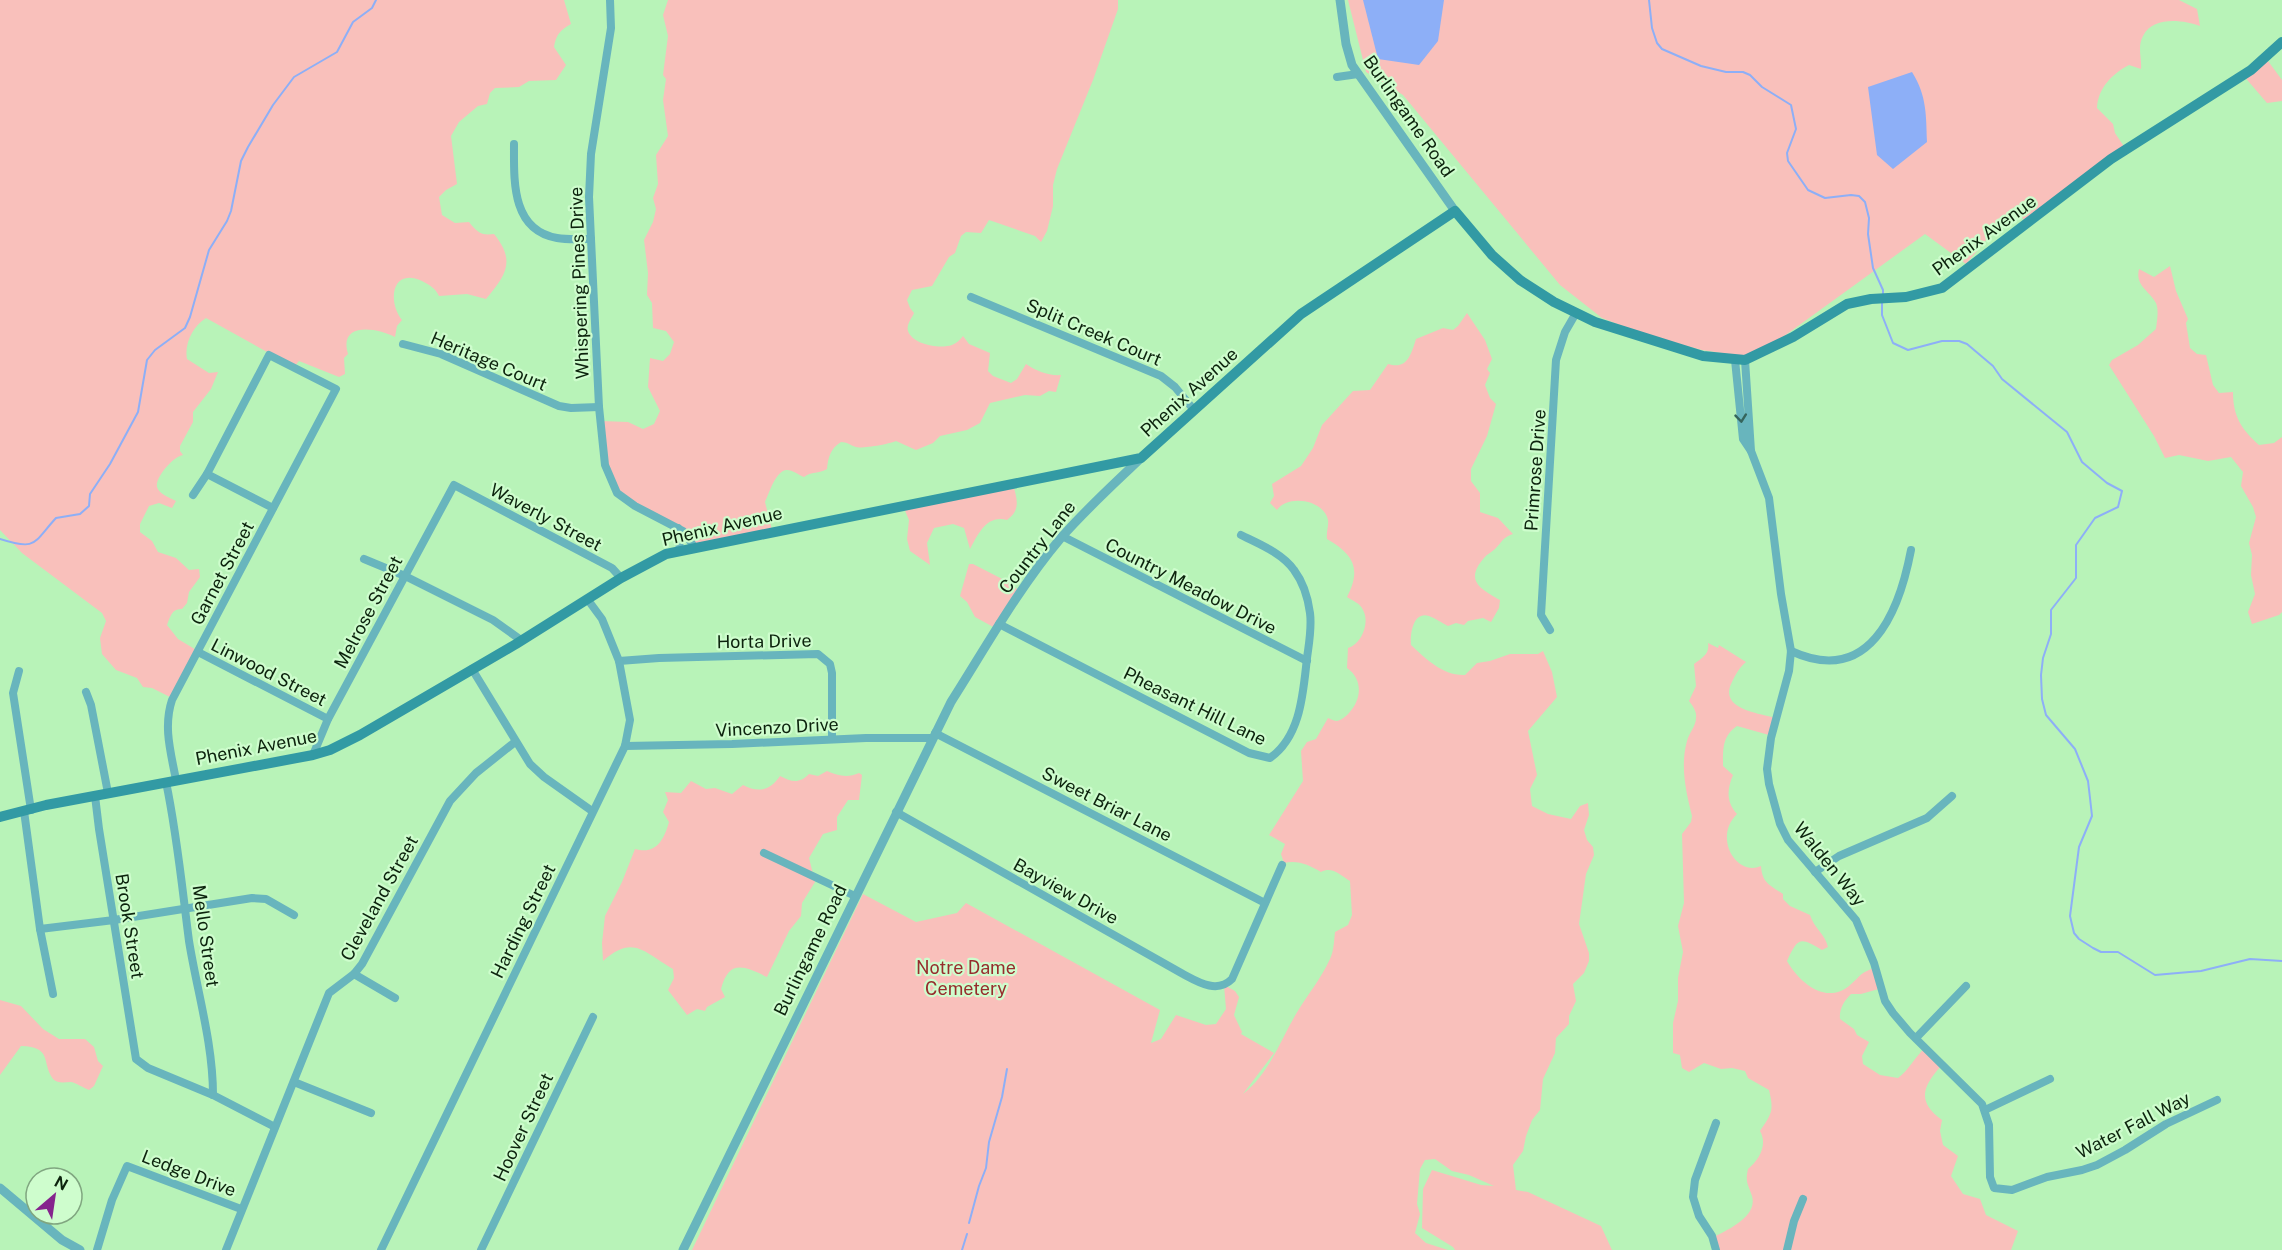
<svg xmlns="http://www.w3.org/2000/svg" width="2282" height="1250" font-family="'Public Sans',sans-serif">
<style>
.green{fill:#f9c0bb}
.water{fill:#8daff7}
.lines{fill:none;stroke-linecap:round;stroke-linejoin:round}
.stream{stroke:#8daff7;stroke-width:2}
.minor{stroke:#68b5bd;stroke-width:8}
.tertiary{stroke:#68b5bd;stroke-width:9}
.secondary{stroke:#329aa4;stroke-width:10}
.oneway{stroke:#35655c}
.labels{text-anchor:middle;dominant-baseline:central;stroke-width:4.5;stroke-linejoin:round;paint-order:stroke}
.street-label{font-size:18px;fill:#0c230d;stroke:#cefdcd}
.park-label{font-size:18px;fill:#962d2d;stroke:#cefdcd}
</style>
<rect width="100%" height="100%" fill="#b8f3b8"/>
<g class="green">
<path d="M 0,0 L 564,0 L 571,24 C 560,30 556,35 554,47 L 566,65 L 556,80 L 529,81 L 519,87 L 495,88 L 490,93 L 487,104 L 478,106 L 459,122 L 451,136 L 457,184 L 446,190 L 439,197 L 442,215 L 455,223 L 469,222 C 477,232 481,236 494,234 C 516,261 506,275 486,299 L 467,294 L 439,296 C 435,288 431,286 422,281 C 392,267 387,301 402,320 L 397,326 L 395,337 C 378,328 338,321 348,354 L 344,358 L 345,374 L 339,377 L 299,361 L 294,367 L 206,318 C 193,326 184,344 187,359 L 209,373 L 218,372 L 211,389 L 193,412 L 193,422 L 180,446 L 180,451 L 183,455 C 174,456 155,477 157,487 C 159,494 170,498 176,501 L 172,508 L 159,503 L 149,506 L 140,524 L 140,532 L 152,541 L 158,552 L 176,558 L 189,570 L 199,569 L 200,577 L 189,592 L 187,603 L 182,609 C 172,608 170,617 167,625 L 178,639 L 198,651 L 172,698 L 152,688 L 143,687 L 137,678 L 116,670 L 102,654 L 100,638 L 106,621 L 102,613 L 22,553 L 0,530 Z"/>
<path d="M 668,0 L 1118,0 L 1118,9 L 1093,80 L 1057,169 L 1053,185 L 1053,206 L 1047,231 L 1041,242 L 1035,236 L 989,220 L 981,233 L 966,232 L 961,236 L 955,253 L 949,257 L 932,286 L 912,290 L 907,300 L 910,308 L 914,313 C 912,318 906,325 908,331 C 913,345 940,349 952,345 C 957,343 960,340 963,336 L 969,344 L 990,353 L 988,371 L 993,376 L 1011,383 L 1017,379 L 1026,364 C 1036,371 1049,376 1061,375 L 1056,392 L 1049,391 L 1040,396 L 1025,395 L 990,403 L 980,423 L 967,430 L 940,436 L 933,443 L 916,450 L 896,441 C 890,444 861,449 856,447 C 850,445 847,442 841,442 C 831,448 828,457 827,469 C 819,474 811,471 804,477 C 799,475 791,469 786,470 C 775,472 769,494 765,502 L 772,530 L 697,547 L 688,534 L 612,488 L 601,421 L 628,422 L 643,429 L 654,424 L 660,411 L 648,387 L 650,358 L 663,361 L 670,354 L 674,342 L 666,331 L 653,328 L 652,303 L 647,295 L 648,273 L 644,240 L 653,222 L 656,209 L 653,198 L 658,184 L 656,155 L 668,136 L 663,100 L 666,79 L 663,75 L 668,36 L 663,15 Z"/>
<path d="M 1348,0 L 2179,0 L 2197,9 L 2200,26 C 2183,20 2153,16 2143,36 C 2137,47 2142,58 2141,69 L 2129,65 C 2112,74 2098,88 2097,108 L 2113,124 L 2115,133 L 2125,148 L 2027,224 L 2014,207 L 1966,264 L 1925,234 L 1754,358 L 1702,350 L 1651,337 L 1602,318 L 1560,285 L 1403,95 L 1366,72 Z"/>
<path d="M 2265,57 L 2282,80 L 2282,101 L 2267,103 L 2243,75 Z"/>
<path d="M 2170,266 L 2176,291 L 2188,319 L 2186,323 L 2190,348 L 2197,354 L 2206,355 L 2213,385 L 2219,393 L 2233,392 C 2233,416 2241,429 2259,445 L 2274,443 L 2282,437 L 2282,612 L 2279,615 L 2252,624 L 2248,612 L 2255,594 L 2251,575 L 2252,555 L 2249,543 L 2256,517 L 2253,507 L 2241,486 L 2243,472 L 2231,457 L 2208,461 L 2179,455 L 2165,458 L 2154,436 L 2109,365 L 2112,360 L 2138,345 L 2156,329 C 2157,320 2159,311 2156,303 C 2149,290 2135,286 2139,269 L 2154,277 Z"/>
<path d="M 1467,313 L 1485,340 L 1492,359 L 1487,369 L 1490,373 L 1485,385 L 1490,398 L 1496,404 L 1487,436 L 1471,469 L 1471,481 L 1480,493 L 1480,512 L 1498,518 L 1513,534 C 1503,537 1502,542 1495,549 C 1492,552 1487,554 1484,558 C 1464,581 1481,589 1500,600 L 1499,608 L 1491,622 L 1483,618 L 1468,621 L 1464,625 L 1456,623 L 1448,626 C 1442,623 1435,618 1429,616 C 1413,611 1410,634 1411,645 C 1426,659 1443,676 1465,675 L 1477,663 L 1490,661 L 1510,654 L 1538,654 L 1543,651 L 1552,672 L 1557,697 L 1528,731 L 1537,775 L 1530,789 L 1532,806 L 1548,814 L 1571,819 L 1580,806 L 1588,803 L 1589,815 L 1584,830 L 1587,840 L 1593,847 L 1594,855 L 1586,874 L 1579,924 L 1589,953 L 1589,961 L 1584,973 L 1573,984 L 1576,1001 L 1569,1016 L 1569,1024 L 1556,1038 L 1555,1053 L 1543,1079 L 1540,1110 L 1532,1120 L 1526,1136 L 1523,1151 L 1513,1165 L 1516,1190 L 1528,1192 L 1601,1226 L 1612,1250 L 1455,1250 L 1453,1247 L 1422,1228 L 1423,1189 L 1432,1170 L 1481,1185 L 1494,1186 L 1469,1175 L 1452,1171 L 1435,1159 L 1425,1160 L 1420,1169 L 1417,1204 L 1420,1214 L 1415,1233 L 1426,1243 L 1448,1250 L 692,1250 L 863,894 L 916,922 L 957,913 L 966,903 L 1160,1010 L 1151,1043 L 1161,1039 L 1176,1015 L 1206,1025 L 1216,1024 L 1226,1009 L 1224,985 L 1235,991 L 1239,997 L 1234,1015 L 1242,1032 L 1241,1034 L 1274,1053 L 1243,1094 C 1269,1074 1280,1041 1296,1014 C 1307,995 1321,979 1330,959 C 1334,951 1334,940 1335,932 L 1348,925 L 1352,915 L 1350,881 C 1340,875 1332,866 1321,872 C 1308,865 1299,860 1284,863 L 1281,854 L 1285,844 L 1269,835 L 1303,781 L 1301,751 L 1307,742 L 1316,739 L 1328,718 C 1331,719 1334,721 1337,721 C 1342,720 1346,716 1349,713 C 1362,699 1363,679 1347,668 L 1348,648 C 1362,644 1370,622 1363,610 C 1360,603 1353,601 1347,597 C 1362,568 1353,554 1327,539 C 1326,533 1329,525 1328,520 C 1324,500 1288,494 1277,510 L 1270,503 L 1274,496 L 1272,484 L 1301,466 L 1313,448 L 1322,425 L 1353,391 L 1370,390 L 1388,364 C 1407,370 1411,355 1416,339 L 1443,328 L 1453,330 L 1458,326 Z"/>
<path d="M 1013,484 C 1017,499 1021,510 1007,520 C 987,514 978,534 970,549 L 964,528 L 953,524 L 934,528 L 927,543 L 930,565 L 910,551 L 907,539 L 909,520 L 903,506 Z"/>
<path d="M 969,564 L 973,564 L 1010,583 L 1021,593 L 997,629 L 975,617 L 967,602 L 960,596 Z"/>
<path d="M 1708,643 L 1718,648 L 1719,645 L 1746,662 C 1739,668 1736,674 1732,682 C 1718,709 1758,713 1775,718 L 1769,735 L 1737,726 C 1722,736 1723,750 1723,766 L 1733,775 C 1727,789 1726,802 1737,814 C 1713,837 1736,877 1761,866 C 1762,883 1770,885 1783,894 L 1783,899 L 1790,906 L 1810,915 C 1814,928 1825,934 1828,947 L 1822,950 C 1800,937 1798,937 1787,961 C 1799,982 1825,1005 1849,986 C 1862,975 1858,974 1876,967 L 1882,988 L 1861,994 L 1851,994 C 1844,1001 1839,1009 1840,1019 L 1854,1029 L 1857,1035 L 1869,1042 L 1862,1056 L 1863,1064 L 1880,1075 L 1898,1078 C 1908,1071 1915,1057 1925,1048 L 1941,1066 C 1922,1087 1917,1102 1942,1120 L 1940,1131 L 1943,1145 L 1958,1156 L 1951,1176 L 1963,1194 L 1980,1199 L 1986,1215 L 2018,1231 L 2011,1250 L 1715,1250 L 1712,1238 C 1727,1230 1758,1217 1752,1196 C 1748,1183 1745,1183 1748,1169 C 1759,1160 1768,1145 1760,1131 C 1772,1113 1774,1111 1769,1090 L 1748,1078 L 1745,1071 L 1732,1068 L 1721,1069 L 1704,1063 L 1689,1072 L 1682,1068 L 1680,1055 L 1673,1053 L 1673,1023 L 1678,1001 L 1678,978 L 1683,952 L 1678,926 L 1684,903 L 1682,834 L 1691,822 L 1692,816 C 1686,792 1680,766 1687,741 C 1689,733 1696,726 1696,718 C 1697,712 1693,706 1689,701 L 1696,686 L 1694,664 C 1702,658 1710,654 1708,643 Z"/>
<path d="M 827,771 C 838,776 848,778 859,773 L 862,775 L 859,800 L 848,800 L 837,817 L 837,830 L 823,834 L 809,858 L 815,882 L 802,903 L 801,916 L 789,931 L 767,977 C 744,966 729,959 721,989 L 725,997 L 707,1007 L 705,1011 L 697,1009 L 687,1015 L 668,990 L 674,978 L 673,969 C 644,952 633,934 603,961 L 602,943 L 605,916 L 622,882 L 635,849 C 656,855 664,840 669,822 L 663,812 L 668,800 L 665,792 L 681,793 L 691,781 L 706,789 L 715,788 L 732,794 L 743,785 C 758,793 770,791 780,776 C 792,782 799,784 809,774 L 818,776 Z"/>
<path d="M 0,1000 L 21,1006 L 43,1029 L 59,1039 L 85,1039 L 94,1047 L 98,1061 L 103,1066 L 94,1086 L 89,1090 C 83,1088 77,1083 71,1082 C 65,1082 58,1084 53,1079 C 41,1062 53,1047 21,1046 L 0,1075 Z"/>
</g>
<g class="water">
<path d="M 1363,0 L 1444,0 L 1438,41 L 1419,65 L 1378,59 Z"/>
<path d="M 1912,72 C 1927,96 1926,115 1927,142 L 1893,169 L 1877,155 L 1868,87 Z"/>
</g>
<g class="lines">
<g class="stream">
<path d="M 1649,0 L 1652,28 L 1657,43 L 1662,49 L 1701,66 L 1726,72 L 1743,72 L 1750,75 L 1762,87 L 1791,105 L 1796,129 L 1787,153 L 1788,161 L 1808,190 L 1825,198 L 1851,195 L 1859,196 L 1865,202 L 1869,218 L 1868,234 L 1873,268 L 1883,290 L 1883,295"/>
<path d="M 1882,301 L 1882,315 L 1893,343 L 1908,350 L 1942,341 L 1959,341 L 1967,344 L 1993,366 L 2002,379 L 2067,432 L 2082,462 L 2107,483 L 2122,491 L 2118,507 L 2095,518 L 2076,545 L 2076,578 L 2051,610 L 2051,634 L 2043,658 L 2041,675 L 2042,699 L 2046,715 L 2075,749 L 2088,781 L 2090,798 L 2092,816 L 2079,847 L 2070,916 L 2074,933 L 2079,939 L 2093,948 L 2101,952 L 2118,952 L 2155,975 L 2201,971 L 2250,959 L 2282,961"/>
<path d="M 0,539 C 37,551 33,543 56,518 L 80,514 L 89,506 L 90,494 L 110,464 L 138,412 L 147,360 L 155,350 L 185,328 L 190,317 L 209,250 L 227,221 L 231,211 L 241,161 L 248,147 L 273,105 L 294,77 L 337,52 L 353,22 L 372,8 L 376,0"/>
<path d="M 969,1223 L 979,1186 L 986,1168 L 989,1142 L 1002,1097 L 1007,1069"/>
<path d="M 962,1250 L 967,1234"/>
</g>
<g class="minor">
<path d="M 610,0 L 611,28 L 591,154 L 589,197 L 599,407 L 605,465 L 617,493 L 635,506 L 683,531 L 695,548"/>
<path d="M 1337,77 L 1358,74"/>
<path d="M 514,144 C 514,180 511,230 557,238 C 568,240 580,239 591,239"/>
<path d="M 971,297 L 1161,376 L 1175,387 L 1194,410"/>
<path d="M 403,344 L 441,354 L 559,406 L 571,408 L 599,407"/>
<path d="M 1735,360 L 1743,439 L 1751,451 L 1745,360"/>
<path d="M 1751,451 L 1769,498 L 1781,594 L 1791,651 L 1789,671 L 1771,738 L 1767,769 L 1769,784 L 1780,824 L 1788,840 L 1856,920 L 1874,963 L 1885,1001 L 1893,1013 L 1910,1033 L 1982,1104 L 1989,1125 L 1990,1177 L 1994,1188 L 2012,1190 L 2047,1177 L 2082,1170 L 2097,1165 L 2125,1150 L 2166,1124 L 2217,1100"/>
<path d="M 207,474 L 273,508"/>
<path d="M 678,528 L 680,551"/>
<path d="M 1062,536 L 1307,661"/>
<path d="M 364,559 L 405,576 L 493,620 L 521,640"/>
<path d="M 999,624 L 1249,753 L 1270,758 C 1301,736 1303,693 1307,658 C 1309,643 1312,628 1310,613 C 1308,598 1303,582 1294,570 C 1282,553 1259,544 1241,535"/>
<path d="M 1550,630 L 1541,615 L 1556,360 L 1565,332 L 1576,313"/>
<path d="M 1791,651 C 1869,687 1899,613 1911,550"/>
<path d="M 198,652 L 328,719"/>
<path d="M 619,661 L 659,658 L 818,654 L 830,664 L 832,673 L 832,739"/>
<path d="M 472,669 L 530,764 L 544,777 L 592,811"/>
<path d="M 19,671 L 13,693 L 31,810"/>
<path d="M 86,692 L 91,705 L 108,793"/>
<path d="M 935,733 L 1265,903"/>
<path d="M 625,746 L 732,744 L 866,738 L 932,738"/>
<path d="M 313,755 L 328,719 L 454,485 L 612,568 L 621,578"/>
<path d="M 176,780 C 171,753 163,727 172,700 L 336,389 L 269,355 L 207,474 L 193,495"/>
<path d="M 166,782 C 177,834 182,887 189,941 C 197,991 213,1043 213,1095"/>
<path d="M 95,796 L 99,829 L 136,1059 L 148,1068 L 213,1095 L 275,1127"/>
<path d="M 24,811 L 40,929 L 53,994"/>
<path d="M 896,812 L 1183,974 C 1198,982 1217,994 1232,979 L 1282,865"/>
<path d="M 764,853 L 855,896"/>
<path d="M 1815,872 L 1839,856 L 1927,818 L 1952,796"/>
<path d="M 40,929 L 114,920 L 252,898 L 266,899 L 294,915"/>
<path d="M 354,974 L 395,998"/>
<path d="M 1916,1038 L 1966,986"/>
<path d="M 294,1082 L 371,1113"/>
<path d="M 1985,1110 L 2050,1079"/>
<path d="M 97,1250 L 112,1200 L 127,1166 L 241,1209"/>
<path d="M 226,1250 L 329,993 L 354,974 L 362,964 L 450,801 L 476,773 L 515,742"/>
<path d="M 381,1250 L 625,746 L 630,720 L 619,661 L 602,619 L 588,600"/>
<path d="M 481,1250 L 593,1017"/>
<path d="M 1716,1250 L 1712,1236 L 1699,1216 L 1693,1197 L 1695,1180 L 1716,1123"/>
<path d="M 1787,1250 L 1794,1221 L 1803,1199"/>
</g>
<g class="tertiary">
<path d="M 1340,0 L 1346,44 L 1352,65 L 1455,211"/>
<path d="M 0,1188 L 62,1240 L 80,1250"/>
<path d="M 683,1250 L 951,702 C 986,647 1018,589 1060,539 C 1085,510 1114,484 1141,458"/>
</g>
<path class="secondary" d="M 0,817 L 46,805 L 313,755 L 330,750 L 360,735 L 516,644 L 621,578 L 666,554 L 1141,458 L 1301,314 L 1455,211 L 1492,255 L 1520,280 L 1554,302 L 1595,322 L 1703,356 L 1745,360 L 1793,337 L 1847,304 L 1871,299 L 1906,297 L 1942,288 L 2111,159 L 2251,70 L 2282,42"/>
</g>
<defs><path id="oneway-chevron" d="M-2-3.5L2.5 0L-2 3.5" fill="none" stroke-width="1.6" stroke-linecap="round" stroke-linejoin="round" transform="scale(1.5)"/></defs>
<use class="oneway" href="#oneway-chevron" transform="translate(1741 418) rotate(84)"/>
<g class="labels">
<g class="street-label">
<text transform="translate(1409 116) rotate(55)">Burlingame Road</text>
<text transform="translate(1984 235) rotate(-36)">Phenix Avenue</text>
<text transform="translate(579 283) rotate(-92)">Whispering Pines Drive</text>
<text transform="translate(1094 332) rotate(23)">Split Creek Court</text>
<text transform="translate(489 361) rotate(23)">Heritage Court</text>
<text transform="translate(1189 392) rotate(-42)">Phenix Avenue</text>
<text transform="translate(1535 470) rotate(-86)">Primrose Drive</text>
<text transform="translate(546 517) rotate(28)">Waverly Street</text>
<text transform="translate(722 526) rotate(-13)">Phenix Avenue</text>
<text transform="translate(1037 547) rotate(-52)">Country Lane</text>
<text transform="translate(222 573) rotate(-62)">Garnet Street</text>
<text transform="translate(1191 586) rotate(27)">Country Meadow Drive</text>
<text transform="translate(368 612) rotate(-62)">Melrose Street</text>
<text transform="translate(764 641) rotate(-1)">Horta Drive</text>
<text transform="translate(269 672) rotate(27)">Linwood Street</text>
<text transform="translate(1195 706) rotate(26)">Pheasant Hill Lane</text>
<text transform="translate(777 727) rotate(-3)">Vincenzo Drive</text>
<text transform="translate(256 747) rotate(-11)">Phenix Avenue</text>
<text transform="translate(1107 804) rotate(27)">Sweet Briar Lane</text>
<text transform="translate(1830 864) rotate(51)">Walden Way</text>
<text transform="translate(1066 891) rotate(29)">Bayview Drive</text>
<text transform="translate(379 898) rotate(-61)">Cleveland Street</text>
<text transform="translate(523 921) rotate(-64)">Harding Street</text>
<text transform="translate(130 926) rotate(81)">Brook Street</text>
<text transform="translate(206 936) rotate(82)">Mello Street</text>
<text transform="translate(810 950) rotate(-64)">Burlingame Road</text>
<text transform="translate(2133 1125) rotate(-27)">Water Fall Way</text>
<text transform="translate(523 1127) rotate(-65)">Hoover Street</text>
<text transform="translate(189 1173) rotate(21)">Ledge Drive</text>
</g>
<g class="park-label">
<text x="966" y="967">Notre Dame<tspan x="966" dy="21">Cemetery</tspan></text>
</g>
</g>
<g transform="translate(54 1196) rotate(29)"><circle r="28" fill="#cefdcd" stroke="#80a680" stroke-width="1.5"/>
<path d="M0-4.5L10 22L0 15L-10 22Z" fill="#85248d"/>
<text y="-9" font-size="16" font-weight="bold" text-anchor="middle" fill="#0c230d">N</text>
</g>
</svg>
